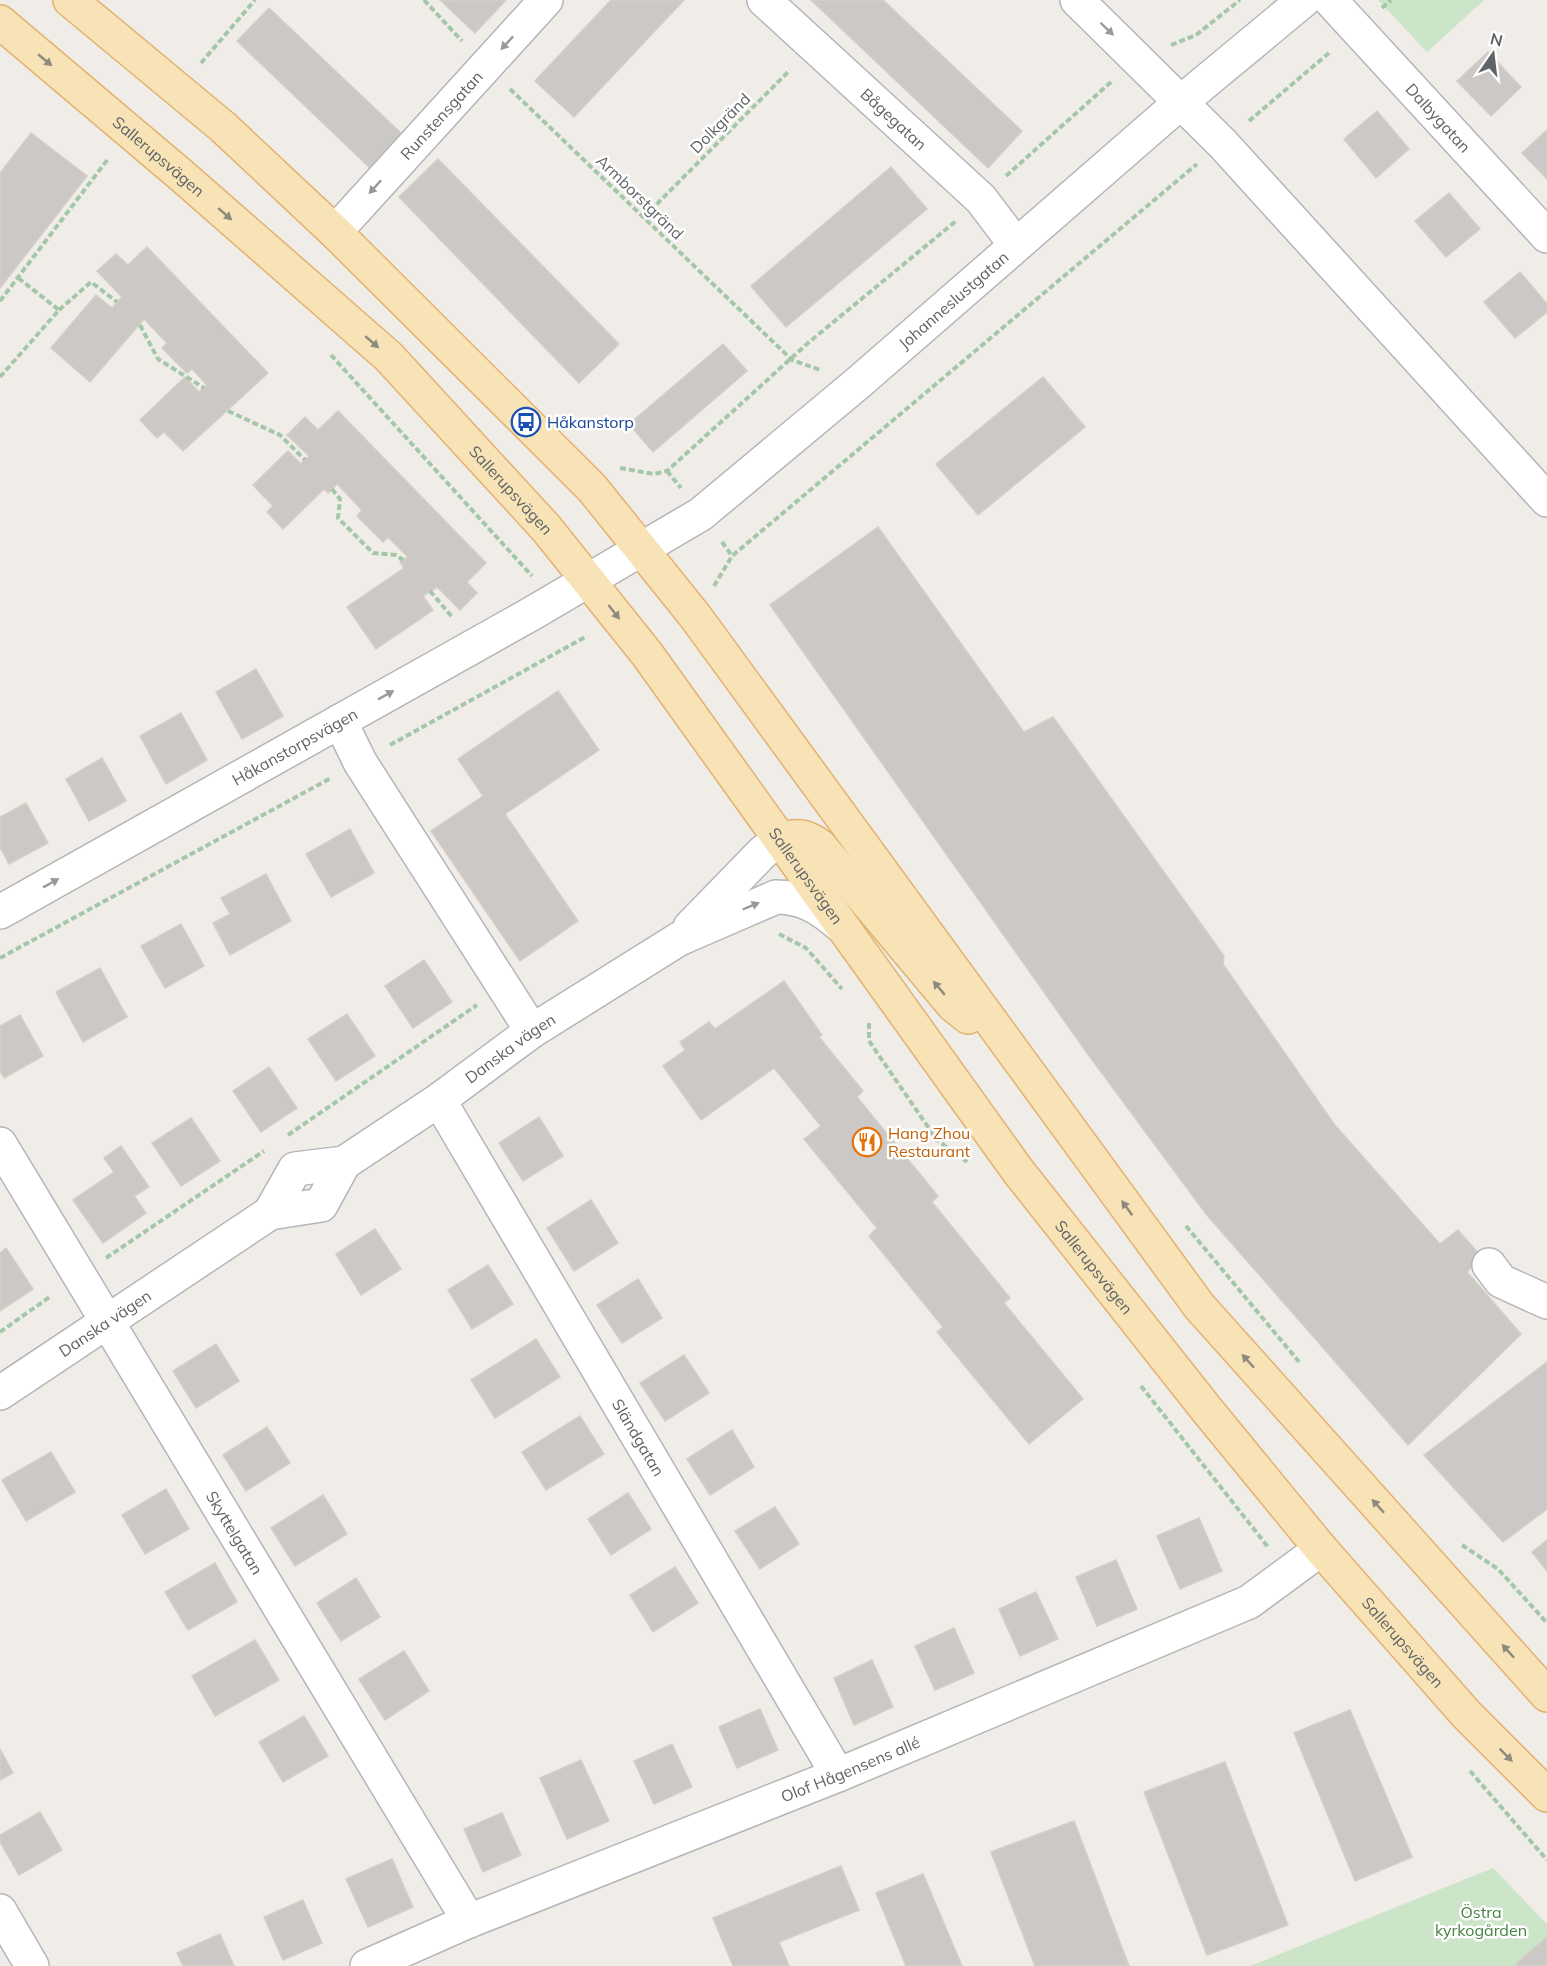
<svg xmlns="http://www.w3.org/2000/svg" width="1547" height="1966" font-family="Mulish,sans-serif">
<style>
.green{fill:#cce4c8}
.building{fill:#cbc8c5;stroke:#d4cec7;stroke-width:1.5}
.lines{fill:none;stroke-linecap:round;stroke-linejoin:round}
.minor-casing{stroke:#b3b6b8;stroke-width:36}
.major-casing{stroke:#e3b26e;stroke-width:36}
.path{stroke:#a4c7a8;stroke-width:4;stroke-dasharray:6 3;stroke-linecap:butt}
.minor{stroke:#fff;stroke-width:33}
.major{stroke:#f7e3b6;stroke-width:33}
.oneway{fill:#979a9c}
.oneway2{fill:#8d8a7e}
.labels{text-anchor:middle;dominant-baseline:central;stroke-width:5;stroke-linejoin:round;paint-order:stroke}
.street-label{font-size:16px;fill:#5f6466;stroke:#fff}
.transit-label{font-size:16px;fill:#164399;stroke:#fff;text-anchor:start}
.food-label{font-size:16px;fill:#c56008;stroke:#fff;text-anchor:start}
.park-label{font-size:16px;fill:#478441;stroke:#fff}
</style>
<rect width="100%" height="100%" fill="#f0ede8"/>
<g class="green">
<path d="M 1378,0 L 1484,0 L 1427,52 Z"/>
<path d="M 1493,1868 L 1547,1924 L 1547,1966 L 1250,1966 Z"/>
</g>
<g class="building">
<path d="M 440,0 L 506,0 L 475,33 Z"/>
<path d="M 611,0 L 684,0 L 574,117 L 535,81 Z"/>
<path d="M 811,0 L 883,0 L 1022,131 L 988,168 Z"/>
<path d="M 269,8 L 402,134 L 370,168 L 237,41 Z"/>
<path d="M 1488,52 L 1521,87 L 1491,116 L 1457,81 Z"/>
<path d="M 1377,111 L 1409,149 L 1376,178 L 1344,139 Z"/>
<path d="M 1547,130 L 1547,179 L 1522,153 Z"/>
<path d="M 31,133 L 87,176 L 0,288 L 0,173 Z"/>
<path d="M 438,159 L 619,344 L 579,383 L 399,197 Z"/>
<path d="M 891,167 L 927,209 L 786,327 L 751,286 Z"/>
<path d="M 1449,193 L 1480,229 L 1446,257 L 1415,221 Z"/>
<path d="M 147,247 L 268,373 L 183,451 L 164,432 L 157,438 L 140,420 L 185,377 L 199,392 L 207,385 L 192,369 L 187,373 L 162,348 L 167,343 L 144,319 L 90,382 L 51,348 L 96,295 L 112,308 L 122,297 L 97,271 L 116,254 L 128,265 Z"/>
<path d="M 1520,272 L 1547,304 L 1547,312 L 1515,338 L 1484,302 Z"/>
<path d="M 723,344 L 747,371 L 653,452 L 629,424 Z"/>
<path d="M 1043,377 L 1085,427 L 978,515 L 936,464 Z"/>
<path d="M 338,411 L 486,563 L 467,582 L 477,593 L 460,610 L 437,587 L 423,596 L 433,610 L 376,649 L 347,607 L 404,568 L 400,562 L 408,557 L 388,537 L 383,542 L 357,516 L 362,510 L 337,484 L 328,493 L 324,489 L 283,529 L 267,512 L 273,506 L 253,485 L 288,451 L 301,464 L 309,456 L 287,435 L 305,417 L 318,430 Z"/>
<path d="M 878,527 L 1024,732 L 1053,717 L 1224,956 L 1223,964 L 1334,1124 L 1440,1244 L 1458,1230 L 1481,1256 L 1467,1272 L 1521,1334 L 1408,1445 L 1206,1214 L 1087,1053 L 770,605 Z"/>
<path d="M 256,669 L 283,716 L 242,739 L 216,692 Z"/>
<path d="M 558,691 L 599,750 L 505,814 L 578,921 L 520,961 L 431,831 L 483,796 L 458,759 Z"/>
<path d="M 181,713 L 207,760 L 166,784 L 140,736 Z"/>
<path d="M 102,758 L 126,801 L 89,821 L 66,779 Z"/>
<path d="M 26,803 L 48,843 L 9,864 L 0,847 L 0,817 Z"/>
<path d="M 350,829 L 374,873 L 331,897 L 306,854 Z"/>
<path d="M 266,874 L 291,921 L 230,955 L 213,923 L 230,914 L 221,898 Z"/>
<path d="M 181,924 L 204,966 L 165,988 L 141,946 Z"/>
<path d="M 424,960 L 452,1002 L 413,1028 L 385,986 Z"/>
<path d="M 100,968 L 127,1017 L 83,1042 L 56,992 Z"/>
<path d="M 784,981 L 822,1035 L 819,1037 L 863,1091 L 857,1097 L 938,1196 L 932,1202 L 1010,1298 L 1004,1303 L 1083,1399 L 1029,1444 L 937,1332 L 943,1327 L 869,1236 L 877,1228 L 804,1139 L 821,1126 L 774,1068 L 701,1120 L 663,1066 L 685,1050 L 680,1042 L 709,1022 L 715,1029 Z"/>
<path d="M 347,1014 L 375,1056 L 336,1081 L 308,1039 Z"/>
<path d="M 20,1015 L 43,1056 L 4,1078 L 0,1071 L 0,1026 Z"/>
<path d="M 269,1067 L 297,1108 L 261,1132 L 233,1091 Z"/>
<path d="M 539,1117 L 563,1156 L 523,1181 L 499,1143 Z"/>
<path d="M 191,1118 L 220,1161 L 181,1186 L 152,1143 Z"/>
<path d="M 121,1146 L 149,1187 L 134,1196 L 146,1213 L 103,1243 L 73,1200 L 114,1172 L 104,1158 Z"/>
<path d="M 591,1200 L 618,1243 L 574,1271 L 547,1228 Z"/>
<path d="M 375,1229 L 401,1269 L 361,1295 L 336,1254 Z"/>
<path d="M 6,1248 L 33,1289 L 0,1311 L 0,1253 Z"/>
<path d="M 488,1265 L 513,1304 L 472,1329 L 448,1290 Z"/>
<path d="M 638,1279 L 662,1318 L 622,1343 L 597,1305 Z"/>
<path d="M 536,1339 L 560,1377 L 495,1418 L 471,1380 Z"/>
<path d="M 216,1344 L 239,1381 L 196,1408 L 173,1371 Z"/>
<path d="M 684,1355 L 709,1393 L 665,1421 L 640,1383 Z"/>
<path d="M 1547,1362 L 1547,1509 L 1503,1542 L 1424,1455 Z"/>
<path d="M 580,1416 L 604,1454 L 546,1490 L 522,1452 Z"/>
<path d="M 267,1427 L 290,1463 L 246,1491 L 223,1455 Z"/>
<path d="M 732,1430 L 754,1467 L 710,1495 L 687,1459 Z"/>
<path d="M 51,1452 L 75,1492 L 26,1521 L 2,1480 Z"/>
<path d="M 166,1489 L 189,1529 L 145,1554 L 122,1515 Z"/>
<path d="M 628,1493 L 651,1529 L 611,1555 L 588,1519 Z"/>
<path d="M 323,1495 L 347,1534 L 295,1566 L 271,1528 Z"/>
<path d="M 775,1507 L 799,1544 L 760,1569 L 735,1531 Z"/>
<path d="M 1199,1518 L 1222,1571 L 1180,1589 L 1157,1536 Z"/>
<path d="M 1547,1540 L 1547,1571 L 1532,1552 Z"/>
<path d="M 1116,1560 L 1137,1609 L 1097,1626 L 1076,1577 Z"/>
<path d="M 215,1563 L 237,1602 L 188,1630 L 165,1592 Z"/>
<path d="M 675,1567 L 698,1603 L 653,1632 L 630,1595 Z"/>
<path d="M 356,1578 L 380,1617 L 341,1641 L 317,1603 Z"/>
<path d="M 1036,1592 L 1058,1639 L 1020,1656 L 999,1609 Z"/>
<path d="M 954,1628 L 974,1673 L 935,1690 L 915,1646 Z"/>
<path d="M 255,1640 L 279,1680 L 215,1716 L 192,1676 Z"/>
<path d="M 404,1651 L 429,1691 L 385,1720 L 359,1679 Z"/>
<path d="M 872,1660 L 893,1707 L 854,1725 L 834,1678 Z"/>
<path d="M 760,1709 L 778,1750 L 737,1768 L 719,1727 Z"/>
<path d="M 1350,1710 L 1412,1857 L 1355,1881 L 1294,1733 Z"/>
<path d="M 304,1716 L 328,1756 L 283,1782 L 259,1742 Z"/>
<path d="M 672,1744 L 692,1787 L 654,1804 L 634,1761 Z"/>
<path d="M 0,1749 L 13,1773 L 0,1780 Z"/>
<path d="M 581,1760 L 609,1821 L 567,1839 L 540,1778 Z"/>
<path d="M 1225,1762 L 1288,1925 L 1207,1955 L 1144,1792 Z"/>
<path d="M 40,1812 L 62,1850 L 19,1875 L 0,1842 L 0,1835 Z"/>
<path d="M 502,1813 L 521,1855 L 483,1872 L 464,1829 Z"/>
<path d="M 1074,1821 L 1129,1966 L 1035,1966 L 991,1852 Z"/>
<path d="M 392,1859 L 413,1907 L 368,1927 L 346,1879 Z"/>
<path d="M 841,1866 L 859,1910 L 779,1942 L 789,1966 L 733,1966 L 713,1918 Z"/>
<path d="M 923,1874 L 962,1966 L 906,1966 L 876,1893 Z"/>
<path d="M 303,1900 L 322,1943 L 283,1960 L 264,1917 Z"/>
<path d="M 220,1934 L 234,1966 L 183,1966 L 177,1953 Z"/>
<path d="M 1547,1937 L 1547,1966 L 1518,1966 L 1516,1964 Z"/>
</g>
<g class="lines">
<g class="minor-casing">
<g id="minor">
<path id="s1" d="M 764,0 L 981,199 L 1015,244"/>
<path d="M 1077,0 L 1222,143 L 1547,500"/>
<path id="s2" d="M 1330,0 L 1547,236"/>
<path id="s3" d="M 335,232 L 546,0"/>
<path d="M 340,721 L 360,762 L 532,1031"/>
<path id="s4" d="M 0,912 L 531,614 L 701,514 L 858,383 L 1181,102 L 1304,0"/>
<path d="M 690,927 L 763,852 L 780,839"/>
<path id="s5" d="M 439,1100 L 838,1775"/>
<path id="s6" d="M 0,1144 L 469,1921"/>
<path id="s7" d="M 270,1213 L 295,1169 L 344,1163 L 439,1100 L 532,1031 L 679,939 L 776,897 C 803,897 820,908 840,925"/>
<path d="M 1489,1265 L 1501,1281 L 1547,1302"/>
<path id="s8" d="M 0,1393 L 270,1213 L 321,1205 L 344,1163"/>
<path d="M 0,1911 L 32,1966"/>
<path id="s9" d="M 367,1966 L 469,1921 L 838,1775 L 1249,1602 L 1321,1549"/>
</g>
</g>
<g class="major-casing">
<g id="major">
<path d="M 70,0 L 223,127 L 335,232 L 592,488 L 695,616 L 1199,1306 L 1547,1695"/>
<path id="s10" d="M 0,22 L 181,175 L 389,357 L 546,528 L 647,654 L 1018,1171 L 1207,1410 L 1321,1549 L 1466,1714 L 1547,1795"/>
<path d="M 780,839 C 797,835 805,835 820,846 L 953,1005 L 968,1017"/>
</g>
</g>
<g class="path">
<path d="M 424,0 L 462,41"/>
<path d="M 1382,8 L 1391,0"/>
<path d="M 1171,45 L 1196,35 L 1240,0"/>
<path d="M 201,63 L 255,0"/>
<path d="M 510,89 L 792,360 L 820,370"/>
<path d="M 1249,121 L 1330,52"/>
<path d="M 1006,176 L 1112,81"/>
<path d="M 644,217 L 790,70"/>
<path d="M 0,301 L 108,159"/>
<path d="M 59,310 L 91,282 L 117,302"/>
<path d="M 140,325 L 158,359 L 204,388"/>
<path d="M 331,355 L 532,576"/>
<path d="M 0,377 L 59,310 L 17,277"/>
<path d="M 228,411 L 280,435 L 305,460"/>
<path d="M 620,468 L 654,474 L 667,471 L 808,343 L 956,221"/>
<path d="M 667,471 L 681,488"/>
<path d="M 332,489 L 340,499 L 338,518 L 373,553 L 396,555 L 403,560"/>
<path d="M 722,542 L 732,556"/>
<path d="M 714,586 L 732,556 L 1197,164"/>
<path d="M 430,591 L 453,618"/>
<path d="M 390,745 L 587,636"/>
<path d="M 779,934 L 806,948 L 842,989"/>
<path d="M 0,958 L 331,778"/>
<path d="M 869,1023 L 869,1041 L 937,1140 L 967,1162"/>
<path d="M 288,1135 L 477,1005"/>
<path d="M 935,1137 L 946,1128"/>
<path d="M 1186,1226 L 1300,1363"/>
<path d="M 106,1258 L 264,1151"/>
<path d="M 0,1332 L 51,1296"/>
<path d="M 1141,1386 L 1268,1547"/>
<path d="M 1462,1545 L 1498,1569 L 1547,1623"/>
<path d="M 1470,1771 L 1547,1860"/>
</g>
<use href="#minor" class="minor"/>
<use href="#major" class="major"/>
</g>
<defs><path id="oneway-solid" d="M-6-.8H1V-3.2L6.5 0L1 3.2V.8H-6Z" transform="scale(1.5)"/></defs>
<g class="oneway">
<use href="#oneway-solid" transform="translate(1107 29) rotate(44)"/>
<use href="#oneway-solid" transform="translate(507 43) rotate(133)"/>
<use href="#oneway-solid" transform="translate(375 187) rotate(132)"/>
<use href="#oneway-solid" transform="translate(386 695) rotate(-29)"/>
<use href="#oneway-solid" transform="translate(51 883) rotate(-29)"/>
<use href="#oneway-solid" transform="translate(751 906) rotate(-23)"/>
</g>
<g class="oneway2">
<use href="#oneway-solid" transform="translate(45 60) rotate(40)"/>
<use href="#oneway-solid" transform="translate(225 214) rotate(41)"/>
<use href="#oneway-solid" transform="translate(372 342) rotate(41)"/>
<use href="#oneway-solid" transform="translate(614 612) rotate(52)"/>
<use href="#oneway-solid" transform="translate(939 988) rotate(-130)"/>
<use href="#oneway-solid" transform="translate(1127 1208) rotate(-126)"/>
<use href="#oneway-solid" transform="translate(1248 1361) rotate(-132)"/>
<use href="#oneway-solid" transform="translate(1378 1506) rotate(-132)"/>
<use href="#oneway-solid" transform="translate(1508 1651) rotate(-132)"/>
<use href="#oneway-solid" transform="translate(1506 1755) rotate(45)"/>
</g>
<defs>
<g id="bus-ring" transform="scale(1.5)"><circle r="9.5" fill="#fff" stroke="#1a4fb4" stroke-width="1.5"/><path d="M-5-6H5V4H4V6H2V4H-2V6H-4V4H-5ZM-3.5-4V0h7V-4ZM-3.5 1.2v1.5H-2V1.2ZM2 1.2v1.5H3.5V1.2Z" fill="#1a4fb4"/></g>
<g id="restaurant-ring" transform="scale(1.5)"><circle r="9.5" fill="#fff" stroke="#e8710a" stroke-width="1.5"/><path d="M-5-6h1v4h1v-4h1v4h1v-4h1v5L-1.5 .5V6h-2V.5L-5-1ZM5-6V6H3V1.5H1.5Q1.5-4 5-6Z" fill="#e8710a"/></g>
</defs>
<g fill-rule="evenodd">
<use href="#bus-ring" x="526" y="422"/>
<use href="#restaurant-ring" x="867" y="1142"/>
</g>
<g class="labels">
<g class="street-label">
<text stroke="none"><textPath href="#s3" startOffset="158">Runstensgatan</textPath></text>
<text stroke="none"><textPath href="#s2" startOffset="160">Dalbygatan</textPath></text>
<text stroke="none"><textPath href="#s1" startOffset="176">Bågegatan</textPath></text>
<text transform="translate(720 123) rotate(-45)">Dolkgränd</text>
<text stroke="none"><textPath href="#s10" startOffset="208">Sallerupsvägen</textPath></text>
<text transform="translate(640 197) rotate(44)">Armborstgränd</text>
<text stroke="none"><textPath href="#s4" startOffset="1137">Johanneslustgatan</textPath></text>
<text stroke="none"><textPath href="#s10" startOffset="694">Sallerupsvägen</textPath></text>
<text stroke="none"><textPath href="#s4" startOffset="338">Håkanstorpsvägen</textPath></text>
<text stroke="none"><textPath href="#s10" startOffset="1180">Sallerupsvägen</textPath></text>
<text stroke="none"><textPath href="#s7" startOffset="302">Danska vägen</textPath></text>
<text stroke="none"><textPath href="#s10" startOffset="1666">Sallerupsvägen</textPath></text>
<text stroke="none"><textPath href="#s8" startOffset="126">Danska vägen</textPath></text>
<text stroke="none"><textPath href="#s5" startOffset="392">Sländgatan</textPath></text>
<text stroke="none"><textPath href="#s6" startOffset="454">Skyttelgatan</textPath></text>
<text stroke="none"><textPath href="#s10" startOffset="2152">Sallerupsvägen</textPath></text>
<text stroke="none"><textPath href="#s9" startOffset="522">Olof Hågensens allé</textPath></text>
</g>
<g class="transit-label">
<text x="547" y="422">Håkanstorp</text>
</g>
<g class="food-label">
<text x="888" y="1133">Hang Zhou<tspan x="888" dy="18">Restaurant</tspan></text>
</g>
<g class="park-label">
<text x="1481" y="1912">Östra<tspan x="1481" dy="18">kyrkogården</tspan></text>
</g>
</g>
<g transform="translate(1493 54) rotate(14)" stroke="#ffffff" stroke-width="4.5" paint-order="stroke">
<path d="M0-4.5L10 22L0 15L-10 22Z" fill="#5f6466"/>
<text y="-9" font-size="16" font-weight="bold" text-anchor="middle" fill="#5f6466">N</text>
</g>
</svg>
